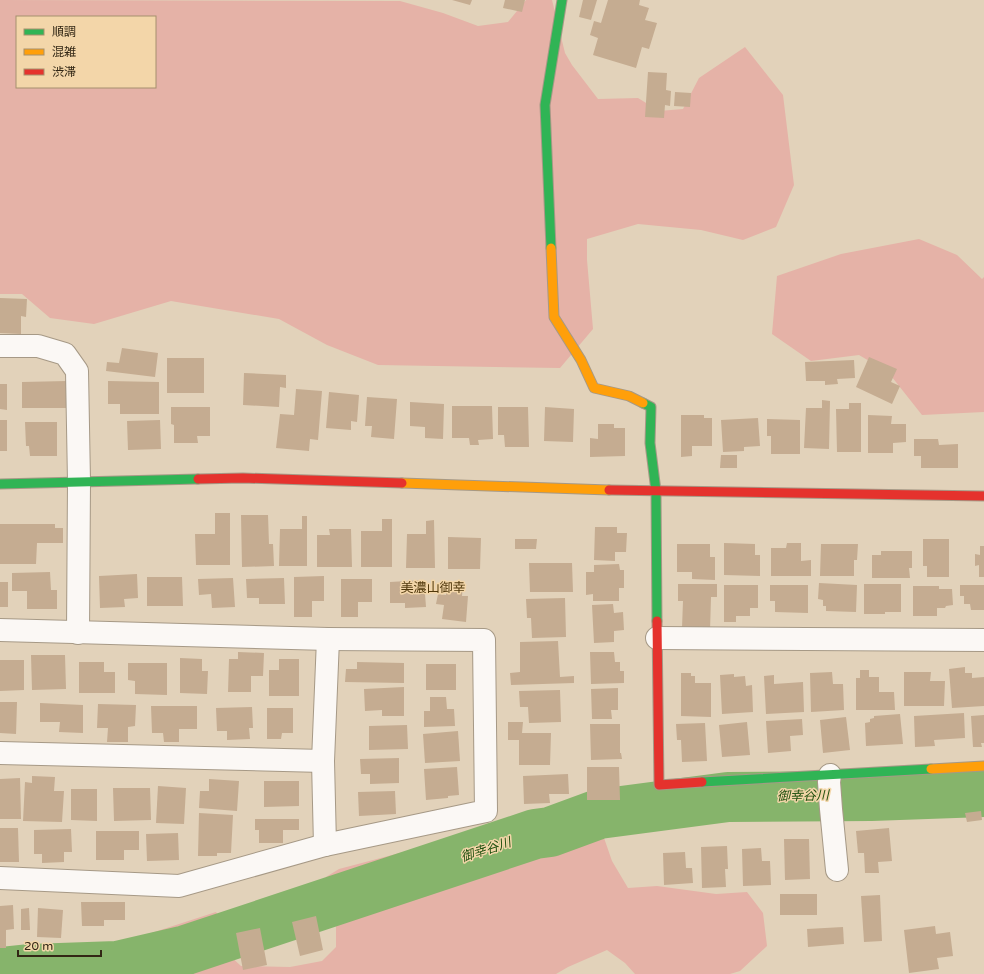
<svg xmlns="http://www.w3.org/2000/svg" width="984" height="974" font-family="'Varela Round','Noto Sans JP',sans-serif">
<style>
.green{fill:#e5b2a7;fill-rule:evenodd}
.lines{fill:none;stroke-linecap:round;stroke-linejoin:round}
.river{stroke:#86b46b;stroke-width:50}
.building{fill:#c5ac91}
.street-casing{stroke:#a69986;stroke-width:24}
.fast-casing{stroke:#a69986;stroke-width:11}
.slow-casing{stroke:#a69986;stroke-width:11}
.jam-casing{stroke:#a69986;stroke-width:11}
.street{stroke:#fbf8f5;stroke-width:22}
.fast{stroke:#30b455;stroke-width:9}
.slow{stroke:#ff9f0a;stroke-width:9}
.jam{stroke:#e5322d;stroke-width:9}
.labels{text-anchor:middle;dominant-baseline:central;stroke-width:3;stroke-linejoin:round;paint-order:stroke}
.neighbourhood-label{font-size:13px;fill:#50380c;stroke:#f3d6a9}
.water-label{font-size:13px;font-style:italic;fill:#1f500f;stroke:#f3d6a9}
</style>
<rect width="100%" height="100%" fill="#e2d2ba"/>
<g class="green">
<path d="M 0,0 L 400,1 L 443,13 L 478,26 L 508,22 L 526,0 L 552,0 L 565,53 L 572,65 L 598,99 L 638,98 L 659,111 L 683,109 L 699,78 L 745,47 L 783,95 L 794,185 L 776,227 L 743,240 L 701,230 L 638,224 L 587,239 L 587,260 L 593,329 L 560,368 L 378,365 L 327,345 L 279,319 L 171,301 L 94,324 L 50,318 L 22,294 L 0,294 ZM 17,17 L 155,17 L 155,87 L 17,87 Z"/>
<path d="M 919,239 L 957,255 L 982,279 L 984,277 L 984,412 L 922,415 L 888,372 L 859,355 L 811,361 L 772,334 L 777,276 L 841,254 Z"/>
<path d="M 603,835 L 612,861 L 628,888 L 657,886 L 716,894 L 747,892 L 763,913 L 767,946 L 740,971 L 730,974 L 635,974 L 625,963 L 607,950 L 568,967 L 556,974 L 52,974 L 104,945 L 139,937 L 216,912 L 223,923 L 226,952 L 241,966 L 290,967 L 322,961 L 336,947 L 336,927 L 326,877 L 339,869 L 445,841 L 495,836 Z"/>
</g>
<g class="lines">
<path class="river" d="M 0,972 L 31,969 L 117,966 L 186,950 L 535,834 L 550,832 L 599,814 L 728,797 L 871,796 L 984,792"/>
</g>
<g class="building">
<path d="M 452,0 L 472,0 L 470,5 Z"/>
<path d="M 505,0 L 525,0 L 522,12 L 503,8 Z"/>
<path d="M 583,0 L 597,0 L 591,20 L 579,17 Z"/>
<path d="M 608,0 L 640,0 L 639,5 L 649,8 L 645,20 L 657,23 L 649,49 L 642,47 L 636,68 L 593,55 L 598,38 L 590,35 L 594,21 L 601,23 Z"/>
<path d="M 648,72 L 667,73 L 666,90 L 671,91 L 670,106 L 665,105 L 664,118 L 645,117 Z"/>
<path d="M 675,92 L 691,93 L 690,107 L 674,106 Z"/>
<path d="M 0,298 L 27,299 L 26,317 L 21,316 L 21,334 L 0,333 Z"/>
<path d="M 122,348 L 158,353 L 155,377 L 106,371 L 107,362 L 119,363 Z"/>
<path d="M 869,357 L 897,369 L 891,382 L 900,386 L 892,404 L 856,387 Z"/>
<rect x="167" y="358" width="37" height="35"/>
<path d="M 854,360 L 855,378 L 837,379 L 838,384 L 825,385 L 825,381 L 806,381 L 805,362 Z"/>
<path d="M 244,373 L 286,375 L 286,388 L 280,387 L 279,407 L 243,405 Z"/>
<path d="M 67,381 L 67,408 L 22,408 L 22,382 Z"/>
<path d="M 108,381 L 159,382 L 159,414 L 120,414 L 120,404 L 108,404 Z"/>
<path d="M 0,384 L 7,384 L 7,410 L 0,409 Z"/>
<path d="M 296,389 L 322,391 L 318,440 L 310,439 L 309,451 L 276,448 L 280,414 L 294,415 Z"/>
<path d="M 329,392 L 359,395 L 357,422 L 351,421 L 351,430 L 326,428 Z"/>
<path d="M 367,397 L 397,399 L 394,439 L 371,437 L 372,426 L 365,426 Z"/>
<path d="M 822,400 L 830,401 L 829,449 L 804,448 L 806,408 L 822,408 Z"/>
<path d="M 410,402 L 444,404 L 443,439 L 425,438 L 425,427 L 410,426 Z"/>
<path d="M 849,403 L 861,403 L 861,452 L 837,452 L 836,409 L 849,409 Z"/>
<path d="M 452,406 L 492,406 L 493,439 L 478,440 L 479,445 L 470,445 L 469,438 L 452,438 Z"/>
<path d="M 171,407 L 210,407 L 210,436 L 197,436 L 198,443 L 174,443 L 174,425 L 171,424 Z"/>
<path d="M 498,407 L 528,407 L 529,447 L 505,447 L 504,435 L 498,435 Z"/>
<path d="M 545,407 L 574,409 L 573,442 L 544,441 Z"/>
<path d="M 681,415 L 704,415 L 704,418 L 712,418 L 712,446 L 692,446 L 692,456 L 681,457 Z"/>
<path d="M 868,415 L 892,416 L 891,424 L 906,424 L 906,442 L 893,443 L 893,453 L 868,453 Z"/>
<path d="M 758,418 L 760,446 L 744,447 L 744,451 L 723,452 L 721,420 Z"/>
<path d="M 767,419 L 800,420 L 800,454 L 771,454 L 771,436 L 767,436 Z"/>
<rect x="0" y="420" width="7" height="31"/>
<path d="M 160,420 L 161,449 L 128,450 L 127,421 Z"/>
<path d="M 25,422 L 57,422 L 57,456 L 30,456 L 29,446 L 26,446 Z"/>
<path d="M 598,424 L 614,424 L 614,428 L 625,428 L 625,456 L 590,457 L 590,438 L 598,439 Z"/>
<path d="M 914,439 L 938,439 L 939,445 L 958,444 L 958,468 L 921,468 L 921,456 L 914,456 Z"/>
<path d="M 721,455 L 737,455 L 737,468 L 720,468 Z"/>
<path d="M 215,513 L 230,513 L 230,565 L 196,565 L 195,534 L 215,534 Z"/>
<path d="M 241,515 L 268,515 L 269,544 L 273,544 L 274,566 L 242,567 Z"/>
<path d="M 302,516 L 307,516 L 307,566 L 279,566 L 280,529 L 302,529 Z"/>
<path d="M 382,519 L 392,519 L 392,567 L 361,567 L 361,531 L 382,531 Z"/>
<path d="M 434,520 L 435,568 L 406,568 L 407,534 L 426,534 L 426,521 Z"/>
<path d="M 0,524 L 55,524 L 55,528 L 63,528 L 63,543 L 37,543 L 36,564 L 0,564 Z"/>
<path d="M 595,527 L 617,527 L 617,533 L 627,533 L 626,552 L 615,552 L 615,561 L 594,560 Z"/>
<path d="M 329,529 L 351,529 L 352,567 L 317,567 L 317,535 L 330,535 Z"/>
<path d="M 448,537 L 481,538 L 480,569 L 448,569 Z"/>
<path d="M 515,539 L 537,539 L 536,549 L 515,549 Z"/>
<path d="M 923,539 L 949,539 L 949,577 L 927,577 L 927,566 L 923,566 Z"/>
<path d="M 724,543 L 755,544 L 755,555 L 760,555 L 760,576 L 724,575 Z"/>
<path d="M 787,543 L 801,543 L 801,561 L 811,560 L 811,576 L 771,576 L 771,548 L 786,548 Z"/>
<path d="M 677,544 L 710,544 L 710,557 L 715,557 L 715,580 L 692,579 L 692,572 L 677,572 Z"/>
<path d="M 821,544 L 858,544 L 857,560 L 854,560 L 854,576 L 820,576 Z"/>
<path d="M 980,546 L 984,546 L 984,577 L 979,577 L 979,565 L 975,566 L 975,554 L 980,555 Z"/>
<path d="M 881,551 L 912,551 L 912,568 L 909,568 L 910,578 L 872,578 L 872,555 L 881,555 Z"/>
<path d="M 529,563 L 572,563 L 573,592 L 530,592 Z"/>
<path d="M 619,564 L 620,570 L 624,570 L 624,588 L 619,588 L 619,601 L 593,601 L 593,594 L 586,595 L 586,572 L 594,572 L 594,565 Z"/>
<path d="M 50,572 L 51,590 L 57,590 L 57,609 L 27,609 L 27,591 L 12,591 L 12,573 Z"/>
<path d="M 137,574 L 138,598 L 124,599 L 125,607 L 100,608 L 99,576 Z"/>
<path d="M 324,576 L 324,601 L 312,601 L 312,617 L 294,617 L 294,577 Z"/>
<path d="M 147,577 L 182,577 L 183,606 L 147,606 Z"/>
<path d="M 233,578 L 235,607 L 212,608 L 211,594 L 199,595 L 198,579 Z"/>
<path d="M 284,578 L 285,604 L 259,604 L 259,598 L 247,598 L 246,579 Z"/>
<path d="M 341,579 L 372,579 L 372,602 L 358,602 L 358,617 L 341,617 Z"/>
<path d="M 424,580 L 426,607 L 405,608 L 405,603 L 390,603 L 390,582 Z"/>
<path d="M 448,581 L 463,583 L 462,596 L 468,596 L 466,622 L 442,619 L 444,605 L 436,604 L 438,594 L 446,595 Z"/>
<rect x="0" y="582" width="8" height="25"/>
<path d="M 819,583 L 857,585 L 856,612 L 826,611 L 826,606 L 823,606 L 823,600 L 818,599 Z"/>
<path d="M 678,584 L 717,584 L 717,597 L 711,597 L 710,631 L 682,628 L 683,601 L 678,601 Z"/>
<path d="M 864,584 L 901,584 L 901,612 L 885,612 L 885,614 L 864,614 Z"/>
<path d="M 724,585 L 758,585 L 758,608 L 750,608 L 750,616 L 736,616 L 736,622 L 724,622 Z"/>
<path d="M 770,585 L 808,585 L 808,613 L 775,612 L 775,601 L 770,601 Z"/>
<path d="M 960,585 L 984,585 L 984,610 L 971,610 L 970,604 L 964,604 L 964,596 L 960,596 Z"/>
<path d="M 913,586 L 939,586 L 939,589 L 952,589 L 953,605 L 946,606 L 945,608 L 937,608 L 937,616 L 913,616 Z"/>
<path d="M 565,598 L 566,637 L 532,638 L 531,618 L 527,618 L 526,599 Z"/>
<path d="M 613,604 L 614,613 L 623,612 L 624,630 L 614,631 L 614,642 L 594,643 L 592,605 Z"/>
<path d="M 558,641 L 560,677 L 574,676 L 574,683 L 511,685 L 510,673 L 520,672 L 520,642 Z"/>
<path d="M 238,652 L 264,653 L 263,676 L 251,676 L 251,692 L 228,692 L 229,659 L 238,659 Z"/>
<path d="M 590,652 L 614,652 L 615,662 L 620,662 L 620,671 L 624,671 L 624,683 L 591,684 Z"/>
<path d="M 31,655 L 65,655 L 66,689 L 32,690 Z"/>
<path d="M 180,658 L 202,659 L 202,671 L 208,671 L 207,694 L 180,693 Z"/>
<path d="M 279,659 L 299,659 L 299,696 L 269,696 L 269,670 L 279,670 Z"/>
<path d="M 0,660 L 24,660 L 24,690 L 0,691 Z"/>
<path d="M 79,662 L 104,662 L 104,672 L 115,672 L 115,693 L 79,693 Z"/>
<path d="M 357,662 L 404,663 L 404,683 L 345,682 L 346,669 L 357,669 Z"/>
<path d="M 128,663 L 167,663 L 167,695 L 135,694 L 135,681 L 128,680 Z"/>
<rect x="426" y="664" width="30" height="26"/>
<path d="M 965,667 L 965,673 L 972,673 L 972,678 L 984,677 L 984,706 L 952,708 L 949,669 Z"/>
<path d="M 860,670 L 869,670 L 869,677 L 879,677 L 879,692 L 894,692 L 895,710 L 856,710 L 856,678 L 860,678 Z"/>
<path d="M 832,672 L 833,684 L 843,684 L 844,710 L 811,712 L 810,673 Z"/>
<path d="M 904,672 L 931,672 L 930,681 L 945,681 L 944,706 L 904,706 Z"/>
<path d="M 681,673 L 691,673 L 691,676 L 695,676 L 695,683 L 711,683 L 711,717 L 681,716 Z"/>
<path d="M 734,674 L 734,677 L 745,676 L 746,686 L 752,685 L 753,712 L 722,714 L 720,675 Z"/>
<path d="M 774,675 L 774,684 L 803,682 L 804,712 L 766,714 L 764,676 Z"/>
<path d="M 404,687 L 404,716 L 382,716 L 382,710 L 365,711 L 364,689 Z"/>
<path d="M 618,688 L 618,710 L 611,710 L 612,719 L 592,719 L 591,689 Z"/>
<path d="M 560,690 L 561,722 L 529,723 L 528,707 L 520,707 L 519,691 Z"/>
<path d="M 430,697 L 446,697 L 447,709 L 454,709 L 455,726 L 424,727 L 424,711 L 430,711 Z"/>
<path d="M 0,702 L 17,702 L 16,734 L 0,733 Z"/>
<path d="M 40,703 L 83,705 L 83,733 L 59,732 L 60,722 L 40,722 Z"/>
<path d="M 98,704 L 136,705 L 135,726 L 128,727 L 128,742 L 107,742 L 108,728 L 97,728 Z"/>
<path d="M 151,706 L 197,706 L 197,729 L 179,729 L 179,742 L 164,742 L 163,733 L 152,733 Z"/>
<path d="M 252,707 L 253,728 L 249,728 L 250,739 L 227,740 L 227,731 L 217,731 L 216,708 Z"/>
<path d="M 267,708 L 293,708 L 293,733 L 282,733 L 281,739 L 267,739 Z"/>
<path d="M 964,713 L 965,738 L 934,740 L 935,746 L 915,747 L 914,716 Z"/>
<path d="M 900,714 L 903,744 L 866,746 L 865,723 L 870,722 L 870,719 L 874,718 L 874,716 Z"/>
<path d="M 984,715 L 984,743 L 981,743 L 982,747 L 973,747 L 971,716 Z"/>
<path d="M 846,717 L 850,750 L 823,753 L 820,720 Z"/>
<path d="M 802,719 L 803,735 L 790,736 L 791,751 L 768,753 L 766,721 Z"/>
<path d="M 508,722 L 523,722 L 522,733 L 551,733 L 550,765 L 519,765 L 519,740 L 508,740 Z"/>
<path d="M 747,722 L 750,755 L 722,757 L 719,725 Z"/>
<path d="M 705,723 L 707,761 L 682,762 L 681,740 L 677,740 L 676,724 Z"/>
<path d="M 590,724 L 620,724 L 620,753 L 621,753 L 622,759 L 591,760 Z"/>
<path d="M 407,725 L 408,749 L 369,750 L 369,726 Z"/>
<path d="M 458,731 L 460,761 L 425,763 L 423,734 Z"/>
<path d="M 399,758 L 399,783 L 370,784 L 370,774 L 361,774 L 360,759 Z"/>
<path d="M 457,767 L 459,795 L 448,796 L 448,798 L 426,800 L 424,769 Z"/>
<path d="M 587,767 L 619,767 L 620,800 L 587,800 Z"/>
<path d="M 568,774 L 569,794 L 549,794 L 550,803 L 524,804 L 523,776 Z"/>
<path d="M 32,776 L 55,777 L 54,791 L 64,791 L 62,822 L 23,821 L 25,782 L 32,783 Z"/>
<path d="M 20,778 L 21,819 L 0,819 L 0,779 Z"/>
<path d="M 209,779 L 239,781 L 237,811 L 199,808 L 200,791 L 209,791 Z"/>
<path d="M 264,781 L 299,781 L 299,806 L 264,807 Z"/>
<path d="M 158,786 L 186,788 L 184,824 L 156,823 Z"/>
<path d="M 113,788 L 150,788 L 151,820 L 114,821 Z"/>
<path d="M 71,789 L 97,789 L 97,821 L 71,820 Z"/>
<path d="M 395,791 L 396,814 L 359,816 L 358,792 Z"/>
<path d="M 981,811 L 982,820 L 967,822 L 965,813 Z"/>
<path d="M 199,813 L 233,815 L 231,853 L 217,853 L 217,856 L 198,856 Z"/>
<path d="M 255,819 L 299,819 L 299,830 L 283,830 L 283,843 L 259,843 L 259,830 L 255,830 Z"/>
<path d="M 0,828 L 18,828 L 19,862 L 0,862 Z"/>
<path d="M 889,828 L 892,861 L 878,862 L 879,873 L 865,873 L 864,853 L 858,853 L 856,831 Z"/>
<path d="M 71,829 L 72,852 L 64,852 L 64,862 L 42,863 L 42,854 L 34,854 L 34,830 Z"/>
<path d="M 96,831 L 139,831 L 139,850 L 124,850 L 124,860 L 96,860 Z"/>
<path d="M 178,833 L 179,860 L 147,861 L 146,834 Z"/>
<path d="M 784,839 L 809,839 L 810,879 L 785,880 Z"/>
<path d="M 727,846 L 728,869 L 725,869 L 726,887 L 702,888 L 701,847 Z"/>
<path d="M 761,848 L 762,861 L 770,861 L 771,885 L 743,886 L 742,849 Z"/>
<path d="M 685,852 L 686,868 L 692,868 L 693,883 L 664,885 L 663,853 Z"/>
<rect x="780" y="894" width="37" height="21"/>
<path d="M 880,895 L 882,941 L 864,942 L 861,896 Z"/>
<path d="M 81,902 L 125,902 L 125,920 L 104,920 L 104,926 L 82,926 Z"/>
<path d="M 13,905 L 14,929 L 6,930 L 6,948 L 0,948 L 0,906 Z"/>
<path d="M 29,908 L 30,930 L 21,930 L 21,909 Z"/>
<path d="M 38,908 L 63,910 L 61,938 L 37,937 Z"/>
<path d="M 316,916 L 323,950 L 300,956 L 292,922 Z"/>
<path d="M 935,926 L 936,934 L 950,932 L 953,956 L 937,958 L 939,969 L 909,973 L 904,930 Z"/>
<path d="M 843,927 L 844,944 L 808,947 L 807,929 Z"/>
<path d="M 260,928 L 267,965 L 243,970 L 236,933 Z"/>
</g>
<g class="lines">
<g class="street-casing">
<g id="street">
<path d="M 0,346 L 38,346 L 65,354 L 77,371 L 79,482 L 78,633"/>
<path d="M 0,630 L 328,639 L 484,640 L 486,811 L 325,845 L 179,886 L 0,878"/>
<path d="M 657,638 L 984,640"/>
<path d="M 0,753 L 323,761"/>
<path d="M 830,775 L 829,782 L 831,809 L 837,870"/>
<path d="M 325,845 L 323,761 L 328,639"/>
</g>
</g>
<g class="fast-casing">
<g id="fast">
<path d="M 551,248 L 545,105 L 562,0"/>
<path d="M 643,403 L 651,407 L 650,443 L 656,491 L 657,621"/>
<path d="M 0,484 L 198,479"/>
<path d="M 702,782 L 931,769"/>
</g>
</g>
<g class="slow-casing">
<g id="slow">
<path d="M 551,248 L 554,317 L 581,360 L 594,388 L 629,396 L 643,403"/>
<path d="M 402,483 L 609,490"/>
<path d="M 931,769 L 984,766"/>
</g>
</g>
<g class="jam-casing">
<g id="jam">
<path d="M 198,479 L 243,478 L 402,483"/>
<path d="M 609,490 L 984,496"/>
<path d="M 657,621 L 659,785 L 702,782"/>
</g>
</g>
<use href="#street" class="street"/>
<use href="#fast" class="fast"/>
<use href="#slow" class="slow"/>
<use href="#jam" class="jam"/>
</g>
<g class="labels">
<g class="neighbourhood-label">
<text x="433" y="588">美濃山御幸</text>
</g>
<g class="water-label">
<text transform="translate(803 796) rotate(-1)">御幸谷川</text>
<text transform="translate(486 850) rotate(-18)">御幸谷川</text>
</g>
</g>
<rect x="16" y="16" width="140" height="72" fill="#f3d6a9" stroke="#a6906e"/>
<rect x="24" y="29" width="20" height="6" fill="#30b455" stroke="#a6906e"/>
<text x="52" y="36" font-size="12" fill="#322715">順調</text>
<rect x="24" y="49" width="20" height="6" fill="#ff9f0a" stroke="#a6906e"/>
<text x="52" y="56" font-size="12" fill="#322715">混雑</text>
<rect x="24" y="69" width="20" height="6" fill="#e5322d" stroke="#a6906e"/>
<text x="52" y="76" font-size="12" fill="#322715">渋滞</text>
<path d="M18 950v6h83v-6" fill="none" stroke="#322715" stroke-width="2"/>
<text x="24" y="950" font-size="12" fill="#322715" stroke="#f3d6a9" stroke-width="3" paint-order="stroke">20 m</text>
</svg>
